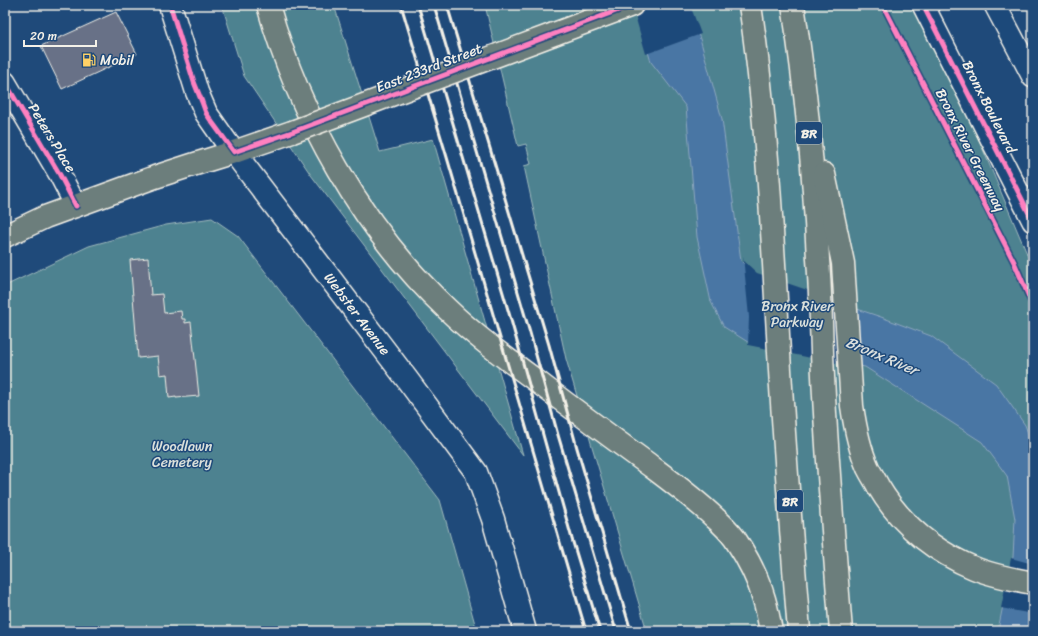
<svg xmlns="http://www.w3.org/2000/svg" width="1038" height="636" font-family="Sriracha,sans-serif">
<style>
.green{fill:#4d8290;stroke:#a0babc}
.water{fill:#4876a4;stroke:#8da7bf}
.pier{fill:#1f4a7a}
.building{fill:#677187;stroke:#f4f1e8}
.lines{fill:none;stroke-linecap:round;stroke-linejoin:round}
.street-casing{stroke:#f4f1e8;stroke-width:24}
.secondary-casing{stroke:#f4f1e8;stroke-width:25}
.primary-casing{stroke:#f4f1e8;stroke-width:25}
.highway-casing{stroke:#f4f1e8;stroke-width:25}
.street{stroke:#1f4a7a;stroke-width:21}
.secondary{stroke:#1f4a7a;stroke-width:22}
.primary{stroke:#6c7e7c;stroke-width:22}
.highway{stroke:#6c7e7c;stroke-width:22}
.rail{stroke:#f4f1e8;stroke-width:3}
.primary-bridge-casing{stroke:#f4f1e8;stroke-width:25;stroke-linecap:butt}
.primary-bridge{stroke:#6c7e7c;stroke-width:22}
.cycleway-casing{stroke:#1f4a7a;stroke-width:8}
.cycleway{stroke:#ff80c0;stroke-width:5}
.labels{text-anchor:middle;dominant-baseline:central;stroke-width:3;stroke-linejoin:round;paint-order:stroke}
.shield{fill:#1f4a7a;stroke:#b4bfc7;stroke-width:1}
.shield-label{font-size:13px;font-weight:bold;fill:#f4f1e8}
.poi-label{font-size:14px;fill:#f4f1e8;stroke:#1f4a7a;text-anchor:start}
.street-label{font-size:14px;fill:#f4f1e8;stroke:#1f4a7a}
.park-label{font-size:14px;fill:#dbe0db;stroke:#1f4a7a}
.water-label{font-size:15px;font-style:italic;fill:#dadfde;stroke:#1f4a7a}
</style>
<rect width="100%" height="100%" fill="#1f4a7a"/>
<filter id="ink" filterUnits="userSpaceOnUse"><feTurbulence type="fractalNoise" baseFrequency=".025" numOctaves="2"/><feDisplacementMap in="SourceGraphic" scale="8" xChannelSelector="R" yChannelSelector="G"/><feConvolveMatrix kernelMatrix="1 2 1 2 8 2 1 2 1" color-interpolation-filters="sRGB"/></filter>
<g filter="url(#ink)">
<g class="green">
<path d="M 222,5 L 334,5 L 380,152 L 433,139 L 523,455 L 311,175 L 244,76 Z"/>
<path d="M 485,5 L 922,5 L 1033,268 L 1033,631 L 647,631 L 566,359 L 524,166 L 531,164 L 526,144 L 518,146 Z"/>
<path d="M 212,218 L 238,236 L 440,500 L 477,631 L 5,631 L 5,286 L 89,246 L 166,225 Z"/>
</g>
<path class="water" d="M 634,5 L 688,5 L 701,42 L 722,119 L 741,261 L 756,275 L 881,317 L 931,336 L 996,384 L 1025,425 L 1033,447 L 1033,631 L 1000,631 L 999,625 L 1013,557 L 1015,519 L 1007,476 L 982,442 L 865,367 L 751,344 L 724,327 L 711,302 L 697,237 L 686,107 L 651,62 Z"/>
<g class="pier">
<path d="M 632,5 L 690,5 L 701,34 L 646,54 Z"/>
<path d="M 743,256 L 743,260 L 757,273 L 855,306 L 859,368 L 748,345 L 749,317 Z"/>
<path d="M 1011,558 L 1033,564 L 1033,614 L 1001,608 Z"/>
</g>
<g class="building">
<path d="M 116,12 L 137,54 L 62,89 L 41,46 Z"/>
<path d="M 148,258 L 151,295 L 162,294 L 164,313 L 181,311 L 182,319 L 185,319 L 185,323 L 191,322 L 199,396 L 176,398 L 176,397 L 169,398 L 167,374 L 160,375 L 158,356 L 138,358 L 130,260 Z"/>
</g>
<g class="lines">
<g class="street-casing">
<g id="street">
<path d="M 923,5 L 1033,221"/>
<path d="M 995,5 L 1033,77"/>
<path d="M 5,82 L 60,175 L 76,206"/>
</g>
</g>
<g class="secondary-casing">
<path id="secondary" d="M 170,5 L 197,92 L 206,113 L 227,143 L 406,378 L 476,472 L 493,519 L 525,631"/>
</g>
<g class="primary-casing">
<g id="primary">
<path d="M 554,34 L 632,5"/>
<path d="M 5,236 L 45,217 L 155,177 L 192,165 L 234,152 L 292,132"/>
</g>
</g>
<g class="highway-casing">
<g id="highway">
<path d="M 268,5 C 299,116 363,230 447,309 C 474,335 504,357 534,379 C 570,407 607,434 644,461 C 668,479 693,497 715,518 C 722,524 729,531 735,539 C 747,557 758,578 764,599 C 767,609 769,620 771,631"/>
<path d="M 750,5 C 768,126 773,248 780,370 C 785,457 792,544 799,631"/>
<path d="M 793,5 C 806,89 814,174 818,259 C 821,298 821,337 823,376 C 827,461 834,546 841,631"/>
<path d="M 824,174 L 843,263 L 852,406 C 855,427 859,448 868,468 C 871,474 875,480 878,486 C 901,525 933,551 974,568 C 993,576 1013,579 1033,583"/>
</g>
</g>
<use href="#street" class="street"/>
<use href="#secondary" class="secondary"/>
<use href="#primary" class="primary"/>
<use href="#highway" class="highway"/>
<g class="rail">
<path d="M 401,5 L 446,154 L 586,631"/>
<path d="M 418,5 L 511,320 L 572,539 L 600,631"/>
<path d="M 434,5 L 530,333 L 558,435 L 616,631"/>
<path d="M 447,5 L 549,345 L 577,448 L 631,631"/>
</g>
<g class="primary-bridge-casing">
<path id="primary-bridge" d="M 292,132 L 554,34"/>
</g>
<use href="#primary-bridge" class="primary-bridge"/>
<g class="cycleway-casing">
<g id="cycleway">
<path d="M 170,5 L 194,82 L 202,102 L 206,113 L 212,122 L 234,152 L 292,132 L 632,5"/>
<path d="M 883,5 L 1014,262 L 1033,306"/>
<path d="M 923,5 L 1033,221"/>
<path d="M 5,82 L 60,175 L 76,206"/>
</g>
</g>
<use href="#cycleway" class="cycleway"/>
</g>
</g>
<defs>
<g id="fuel-bare" transform="scale(1.08)"><path d="M-5.5-6h7V0h2V4h1.3V-2.5L3-4.5l.8-.8L6-3V5H2.5V1h-1V6h-7ZM-4.2-4.7v3.2H.2V-4.7Z" fill="#ffd166" stroke="#1f4a7a" stroke-width="2.5" paint-order="stroke"/></g>
</defs>
<g fill-rule="evenodd">
<use href="#fuel-bare" x="89" y="60"/>
</g>
<g class="labels">
<g class="shield">
<rect x="796" y="122" width="26" height="22" rx="3"/>
<rect x="777" y="490" width="26" height="22" rx="3"/>
</g>
<g class="shield-label">
<text x="809" y="133">BR</text>
<text x="790" y="501">BR</text>
</g>
<g class="poi-label">
<text x="100" y="60">Mobil</text>
</g>
<g class="street-label">
<text transform="translate(429 68) rotate(-21)">East 233rd Street</text>
<text transform="translate(989 107) rotate(63)">Bronx Boulevard</text>
<text transform="translate(52 138) rotate(59)">Peters Place</text>
<text transform="translate(970 150) rotate(63)">Bronx River Greenway</text>
<text transform="translate(357 314) rotate(53)">Webster Avenue</text>
</g>
<g class="park-label">
<text x="797" y="306">Bronx River<tspan x="797" dy="16">Parkway</tspan></text>
<text x="182" y="446">Woodlawn<tspan x="182" dy="16">Cemetery</tspan></text>
</g>
<g class="water-label">
<text transform="translate(882 356) rotate(23)">Bronx River</text>
</g>
</g>
<rect width="1038" height="636" fill="none" stroke="#1f4a7a" stroke-width="20"/>
<rect x="10" y="10" width="1018" height="616" fill="none" stroke="#f4f1e8" stroke-width="1.5" filter="url(#ink)"/>
<path d="M24 40v6h72v-6" fill="none" stroke="#f4f1e8" stroke-width="2"/>
<text x="30" y="40" font-size="12" fill="#f4f1e8" stroke="#1f4a7a" stroke-width="3" paint-order="stroke">20 m</text>
</svg>
